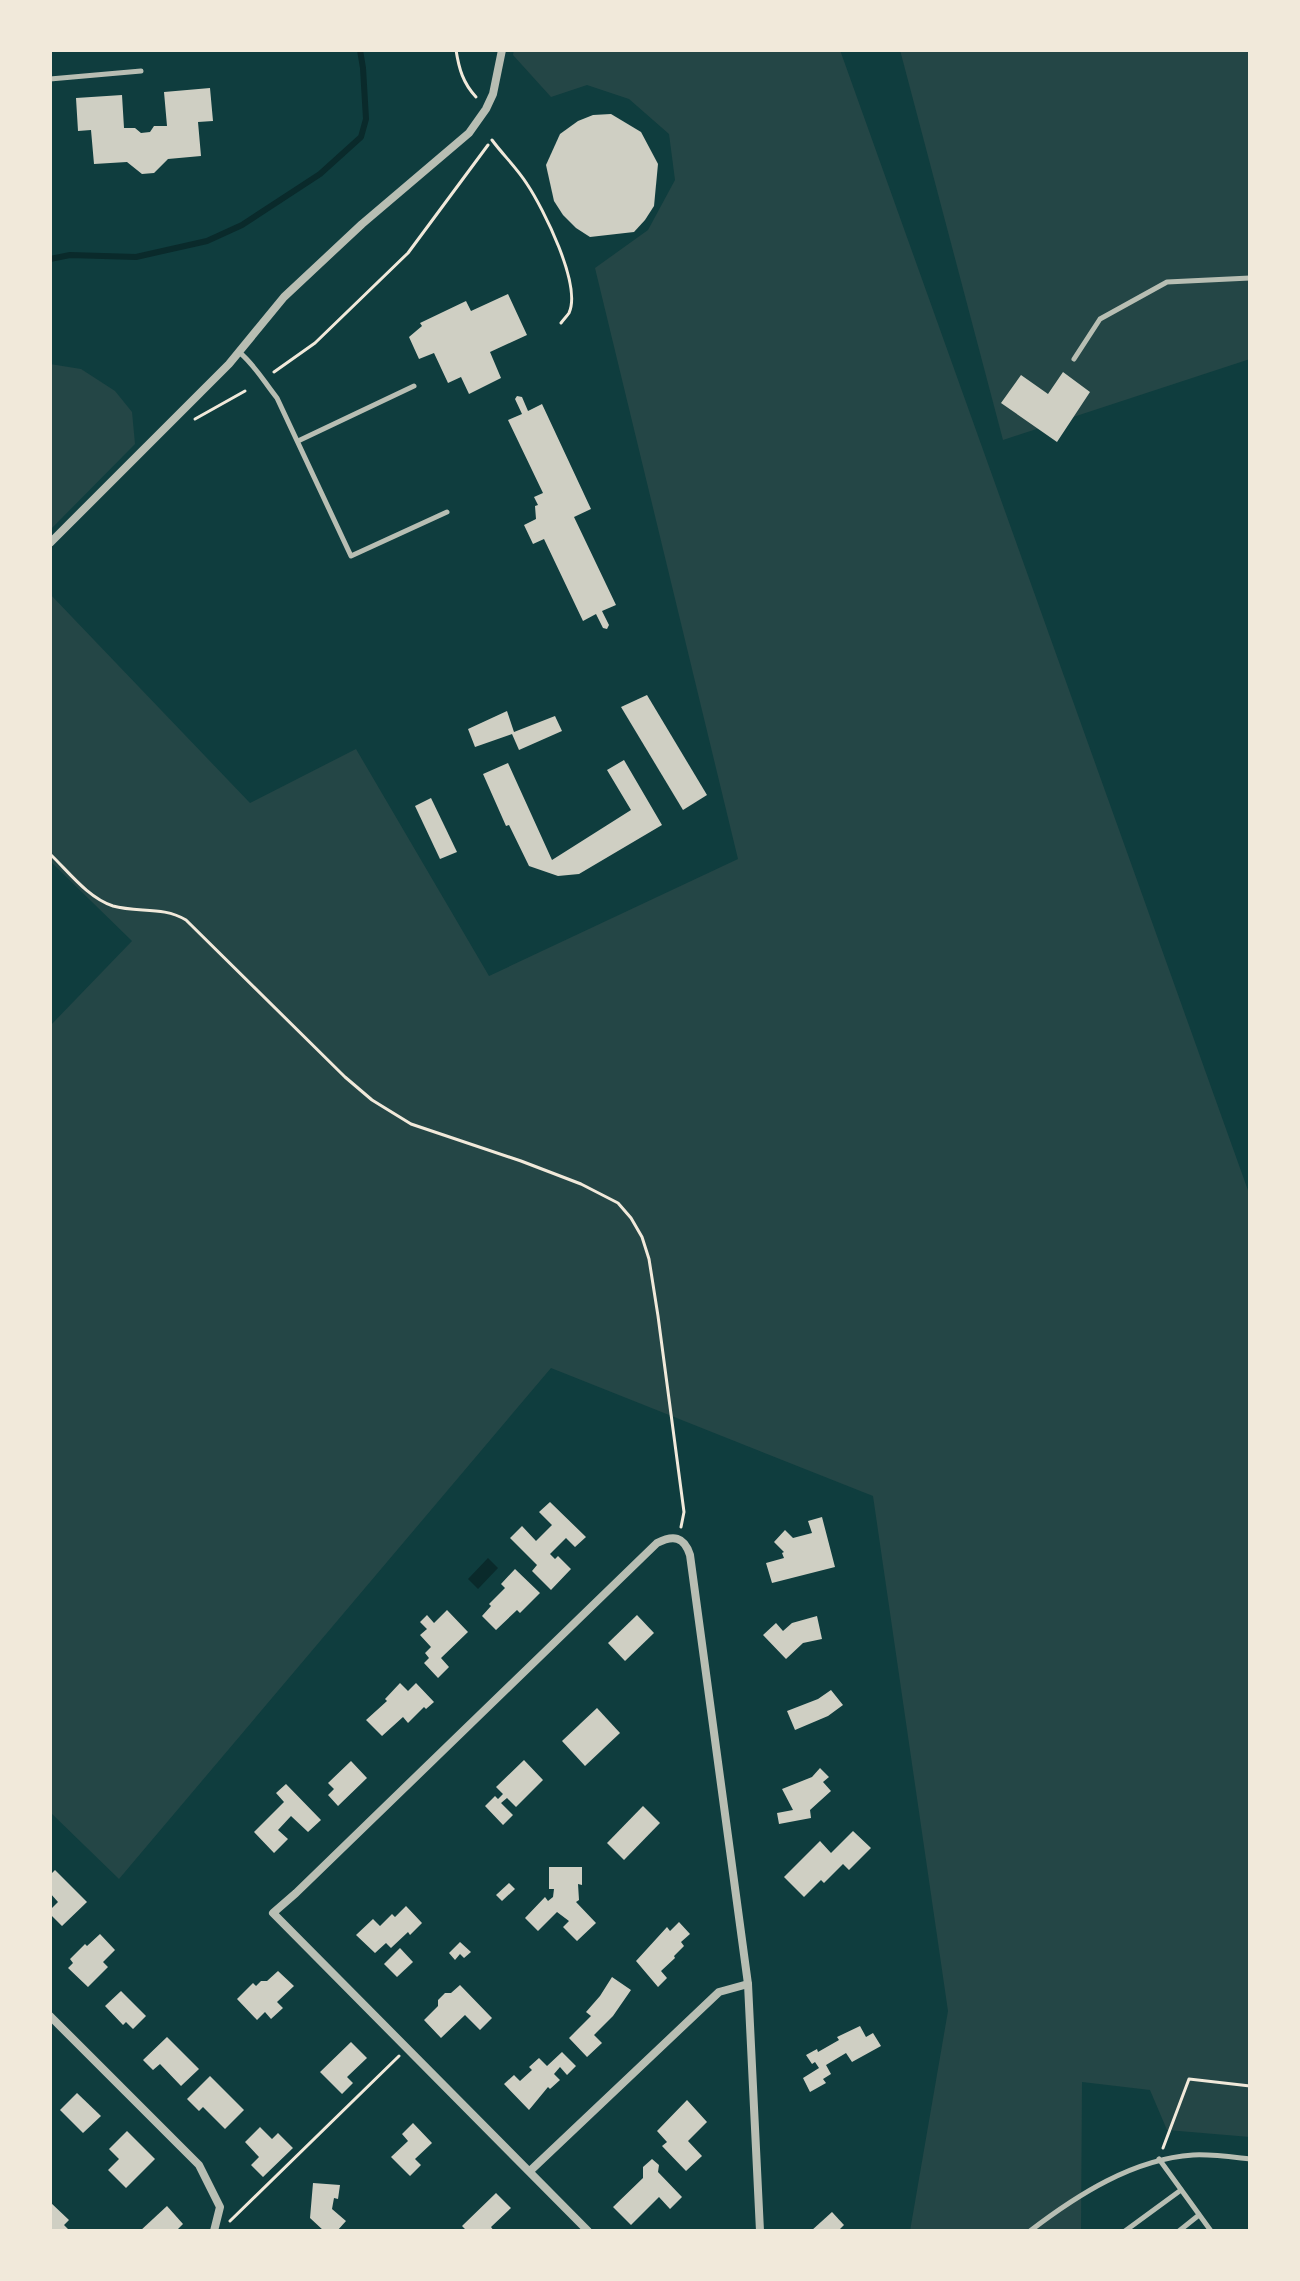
<svg xmlns="http://www.w3.org/2000/svg" width="1300" height="2281" font-family="Montserrat,sans-serif">
<style>
.green{fill:#244646}
.water{fill:#0a2a2b}
.lines{fill:none;stroke-linecap:round;stroke-linejoin:round}
.stream{stroke:#0a2a2b;stroke-width:6}
.building{fill:#cfcfc3}
.path{stroke:#f1e9da;stroke-width:3}
.service{stroke:#b8beb3;stroke-width:5}
.minor{stroke:#b8beb3;stroke-width:8}
</style>
<rect width="100%" height="100%" fill="#0f3d3e"/>
<g class="green">
<path d="M 514,50 L 840,50 L 1250,1196 L 1250,2137 L 1167,2130 L 1150,2090 L 1082,2082 L 1081,2231 L 910,2231 L 948,2011 L 873,1496 L 551,1368 L 119,1879 L 50,1812 L 50,1026 L 132,941 L 50,861 L 50,594 L 250,803 L 356,749 L 489,976 L 738,859 L 595,268 L 648,230 L 675,180 L 669,134 L 629,99 L 587,85 L 551,97 L 513,55 Z"/>
<path d="M 900,50 L 1250,50 L 1250,359 L 1003,440 Z"/>
<path d="M 50,364 L 81,369 L 115,391 L 132,412 L 135,444 L 50,530 Z"/>
</g>
<path class="water" d="M 488,1558 L 498,1568 L 478,1589 L 468,1579 Z"/>
<g class="lines">
<path class="stream" d="M 50,259 L 70,255 L 136,257 L 207,241 L 242,225 L 320,174 L 361,137 L 366,119 L 363,68 L 360,50"/>
</g>
<g class="building">
<path d="M 210,88 L 213,121 L 198,122 L 201,156 L 168,159 L 154,173 L 142,174 L 127,162 L 94,164 L 91,130 L 78,131 L 76,98 L 122,95 L 124,128 L 135,128 L 141,133 L 150,132 L 154,126 L 167,126 L 164,92 Z"/>
<path d="M 611,114 L 641,132 L 658,164 L 654,206 L 645,220 L 634,232 L 590,237 L 576,228 L 563,215 L 554,201 L 546,165 L 560,134 L 578,121 L 593,115 Z"/>
<path d="M 508,294 L 527,335 L 490,352 L 501,378 L 469,394 L 461,377 L 448,383 L 434,353 L 419,359 L 409,337 L 422,326 L 420,323 L 466,301 L 471,311 Z"/>
<path d="M 1063,372 L 1090,392 L 1057,442 L 1001,403 L 1021,375 L 1048,394 Z"/>
<path d="M 517,396 L 522,397 L 528,411 L 542,404 L 591,509 L 574,517 L 616,605 L 602,611 L 609,625 L 607,629 L 603,628 L 596,614 L 583,621 L 544,539 L 533,544 L 524,525 L 536,519 L 535,506 L 538,505 L 534,497 L 543,493 L 508,420 L 522,414 L 515,399 Z"/>
<path d="M 647,695 L 707,795 L 683,810 L 621,707 Z"/>
<path d="M 507,711 L 514,732 L 555,716 L 562,731 L 519,750 L 512,734 L 475,747 L 468,729 Z"/>
<path d="M 624,760 L 662,825 L 579,874 L 558,876 L 529,866 L 509,825 L 506,826 L 483,774 L 508,763 L 552,860 L 631,810 L 607,770 Z"/>
<path d="M 431,798 L 457,852 L 440,859 L 415,806 Z"/>
<path d="M 550,1502 L 586,1537 L 575,1547 L 566,1538 L 550,1554 L 555,1559 L 558,1556 L 571,1569 L 551,1590 L 532,1571 L 537,1565 L 510,1538 L 522,1526 L 536,1541 L 552,1525 L 539,1512 Z"/>
<path d="M 822,1517 L 835,1567 L 772,1583 L 766,1563 L 784,1558 L 782,1553 L 784,1552 L 774,1542 L 785,1530 L 793,1538 L 812,1533 L 808,1521 Z"/>
<path d="M 515,1569 L 540,1593 L 520,1613 L 517,1610 L 496,1630 L 482,1616 L 491,1606 L 489,1604 L 505,1588 L 501,1584 Z"/>
<path d="M 447,1610 L 468,1632 L 441,1658 L 449,1667 L 438,1678 L 424,1663 L 429,1658 L 425,1653 L 431,1647 L 420,1635 L 427,1629 L 420,1622 L 427,1615 L 434,1623 Z"/>
<path d="M 637,1615 L 654,1633 L 625,1661 L 608,1643 Z"/>
<path d="M 817,1616 L 822,1639 L 803,1643 L 786,1659 L 763,1635 L 776,1623 L 783,1631 L 792,1623 Z"/>
<path d="M 400,1683 L 408,1691 L 416,1683 L 434,1702 L 426,1709 L 424,1707 L 408,1723 L 403,1717 L 382,1736 L 366,1720 L 387,1701 L 385,1699 Z"/>
<path d="M 831,1690 L 843,1705 L 828,1716 L 795,1730 L 787,1711 L 818,1699 Z"/>
<path d="M 597,1708 L 620,1733 L 585,1766 L 562,1741 Z"/>
<path d="M 524,1760 L 543,1780 L 516,1807 L 507,1798 L 501,1803 L 513,1815 L 503,1825 L 485,1806 L 495,1796 L 498,1799 L 503,1794 L 496,1787 Z"/>
<path d="M 351,1761 L 367,1778 L 338,1806 L 328,1795 L 334,1789 L 328,1783 Z"/>
<path d="M 820,1768 L 829,1777 L 823,1782 L 831,1791 L 810,1810 L 811,1818 L 779,1824 L 777,1813 L 793,1810 L 782,1789 L 812,1777 Z"/>
<path d="M 286,1784 L 321,1820 L 308,1832 L 291,1816 L 278,1830 L 288,1839 L 274,1853 L 254,1832 L 284,1802 L 276,1793 Z"/>
<path d="M 643,1806 L 660,1823 L 624,1860 L 607,1843 Z"/>
<path d="M 853,1831 L 871,1848 L 849,1870 L 843,1864 L 824,1883 L 821,1880 L 804,1897 L 784,1877 L 820,1841 L 831,1853 Z"/>
<path d="M 549,1867 L 582,1867 L 582,1885 L 578,1884 L 579,1900 L 576,1902 L 596,1923 L 577,1941 L 563,1927 L 569,1921 L 557,1912 L 538,1931 L 525,1918 L 545,1897 L 548,1901 L 553,1897 L 554,1889 L 549,1889 Z"/>
<path d="M 55,1870 L 87,1902 L 62,1926 L 50,1914 L 50,1910 L 58,1902 L 50,1893 L 50,1875 Z"/>
<path d="M 509,1883 L 515,1889 L 502,1901 L 496,1895 Z"/>
<path d="M 406,1906 L 422,1923 L 410,1935 L 408,1932 L 391,1948 L 386,1943 L 375,1953 L 356,1935 L 373,1919 L 380,1926 L 392,1914 L 395,1917 Z"/>
<path d="M 679,1922 L 690,1934 L 681,1942 L 684,1946 L 674,1956 L 675,1958 L 661,1971 L 667,1978 L 658,1987 L 636,1961 L 667,1927 L 670,1931 Z"/>
<path d="M 100,1934 L 115,1950 L 103,1962 L 108,1967 L 88,1987 L 68,1968 L 73,1963 L 70,1959 L 85,1944 L 87,1946 Z"/>
<path d="M 460,1942 L 471,1952 L 464,1958 L 460,1954 L 455,1960 L 449,1953 Z"/>
<path d="M 400,1948 L 413,1962 L 397,1977 L 384,1964 Z"/>
<path d="M 278,1971 L 294,1986 L 277,2002 L 283,2008 L 271,2019 L 265,2012 L 257,2020 L 237,1999 L 253,1983 L 256,1986 L 261,1981 L 267,1981 Z"/>
<path d="M 612,1977 L 631,1990 L 613,2016 L 594,2035 L 602,2043 L 587,2057 L 569,2038 L 591,2016 L 586,2012 L 600,1996 Z"/>
<path d="M 460,1985 L 492,2018 L 480,2030 L 465,2015 L 441,2038 L 424,2020 L 438,2006 L 438,2000 L 445,1993 L 451,1993 Z"/>
<path d="M 121,1991 L 146,2016 L 133,2029 L 126,2022 L 123,2025 L 105,2006 Z"/>
<path d="M 860,2026 L 866,2037 L 873,2033 L 881,2046 L 852,2062 L 846,2053 L 826,2065 L 831,2074 L 823,2079 L 826,2083 L 810,2092 L 803,2078 L 819,2068 L 815,2062 L 812,2064 L 806,2055 L 817,2049 L 818,2052 L 839,2040 L 837,2037 Z"/>
<path d="M 167,2037 L 199,2069 L 181,2086 L 160,2064 L 153,2070 L 143,2060 Z"/>
<path d="M 351,2042 L 367,2058 L 347,2077 L 353,2083 L 342,2094 L 320,2072 Z"/>
<path d="M 562,2052 L 576,2066 L 567,2075 L 560,2067 L 554,2074 L 560,2080 L 550,2089 L 548,2087 L 529,2110 L 504,2084 L 514,2075 L 520,2081 L 532,2070 L 529,2067 L 539,2058 L 547,2066 Z"/>
<path d="M 210,2076 L 244,2110 L 225,2129 L 203,2107 L 199,2111 L 187,2099 Z"/>
<path d="M 77,2093 L 101,2116 L 83,2133 L 60,2110 Z"/>
<path d="M 687,2100 L 707,2122 L 688,2141 L 702,2156 L 686,2171 L 662,2146 L 667,2142 L 657,2131 Z"/>
<path d="M 413,2123 L 432,2143 L 415,2159 L 421,2165 L 410,2176 L 391,2157 L 408,2141 L 402,2134 Z"/>
<path d="M 260,2127 L 272,2139 L 278,2133 L 293,2148 L 263,2177 L 251,2165 L 259,2157 L 245,2142 Z"/>
<path d="M 127,2131 L 155,2159 L 126,2188 L 108,2170 L 119,2159 L 109,2149 Z"/>
<path d="M 652,2159 L 659,2165 L 658,2172 L 682,2197 L 670,2209 L 659,2197 L 631,2225 L 613,2207 L 643,2178 L 643,2167 Z"/>
<path d="M 313,2183 L 340,2185 L 338,2199 L 334,2198 L 332,2209 L 346,2221 L 337,2231 L 324,2231 L 310,2218 Z"/>
<path d="M 496,2193 L 511,2208 L 491,2227 L 494,2231 L 467,2231 L 462,2226 Z"/>
<path d="M 50,2202 L 69,2220 L 64,2225 L 70,2231 L 50,2231 Z"/>
<path d="M 167,2206 L 183,2224 L 176,2231 L 140,2231 Z"/>
<path d="M 832,2212 L 844,2225 L 838,2231 L 811,2231 Z"/>
</g>
<g class="lines">
<g class="path">
<path d="M 456,50 C 459,69 463,83 476,97"/>
<path d="M 492,140 C 503,155 517,168 527,184 C 543,208 582,285 569,313 C 567,316 564,319 561,323"/>
<path d="M 274,372 L 315,343 L 408,253 L 488,145"/>
<path d="M 195,419 L 245,391"/>
<path d="M 50,854 C 68,871 88,898 113,906 C 138,913 163,906 186,920 L 345,1077 L 372,1100 L 411,1124 L 521,1161 L 581,1184 L 618,1203 L 631,1218 L 642,1237 L 649,1259 L 658,1316 L 684,1512 L 681,1527"/>
<path d="M 1163,2148 L 1189,2079 L 1250,2086"/>
<path d="M 230,2221 L 399,2056"/>
</g>
<g class="service">
<path d="M 50,79 L 141,71"/>
<path d="M 239,352 C 255,365 264,382 277,398 L 351,556 L 447,512"/>
<path d="M 1074,359 L 1100,319 L 1167,282 L 1250,278"/>
<path d="M 298,441 L 414,386"/>
<path d="M 1159,2159 L 1211,2231"/>
<path d="M 1030,2231 C 1077,2195 1133,2159 1193,2155 C 1212,2154 1232,2157 1250,2159"/>
<path d="M 1125,2231 L 1181,2190"/>
<path d="M 1179,2231 L 1199,2215"/>
</g>
<g class="minor">
<path d="M 50,543 L 229,364 L 284,297 L 362,224 L 469,133 L 486,109 L 493,94 L 502,50"/>
<path d="M 50,2016 L 199,2165 L 220,2207 L 214,2231"/>
<path d="M 530,2171 L 719,1992 L 748,1984"/>
<path d="M 588,2231 L 273,1913 L 296,1893 L 657,1543 C 673,1535 684,1536 690,1555 L 748,1984 L 760,2231"/>
</g>
</g>
<rect width="1300" height="2281" fill="none" stroke="#f1e9da" stroke-width="104"/>
</svg>
